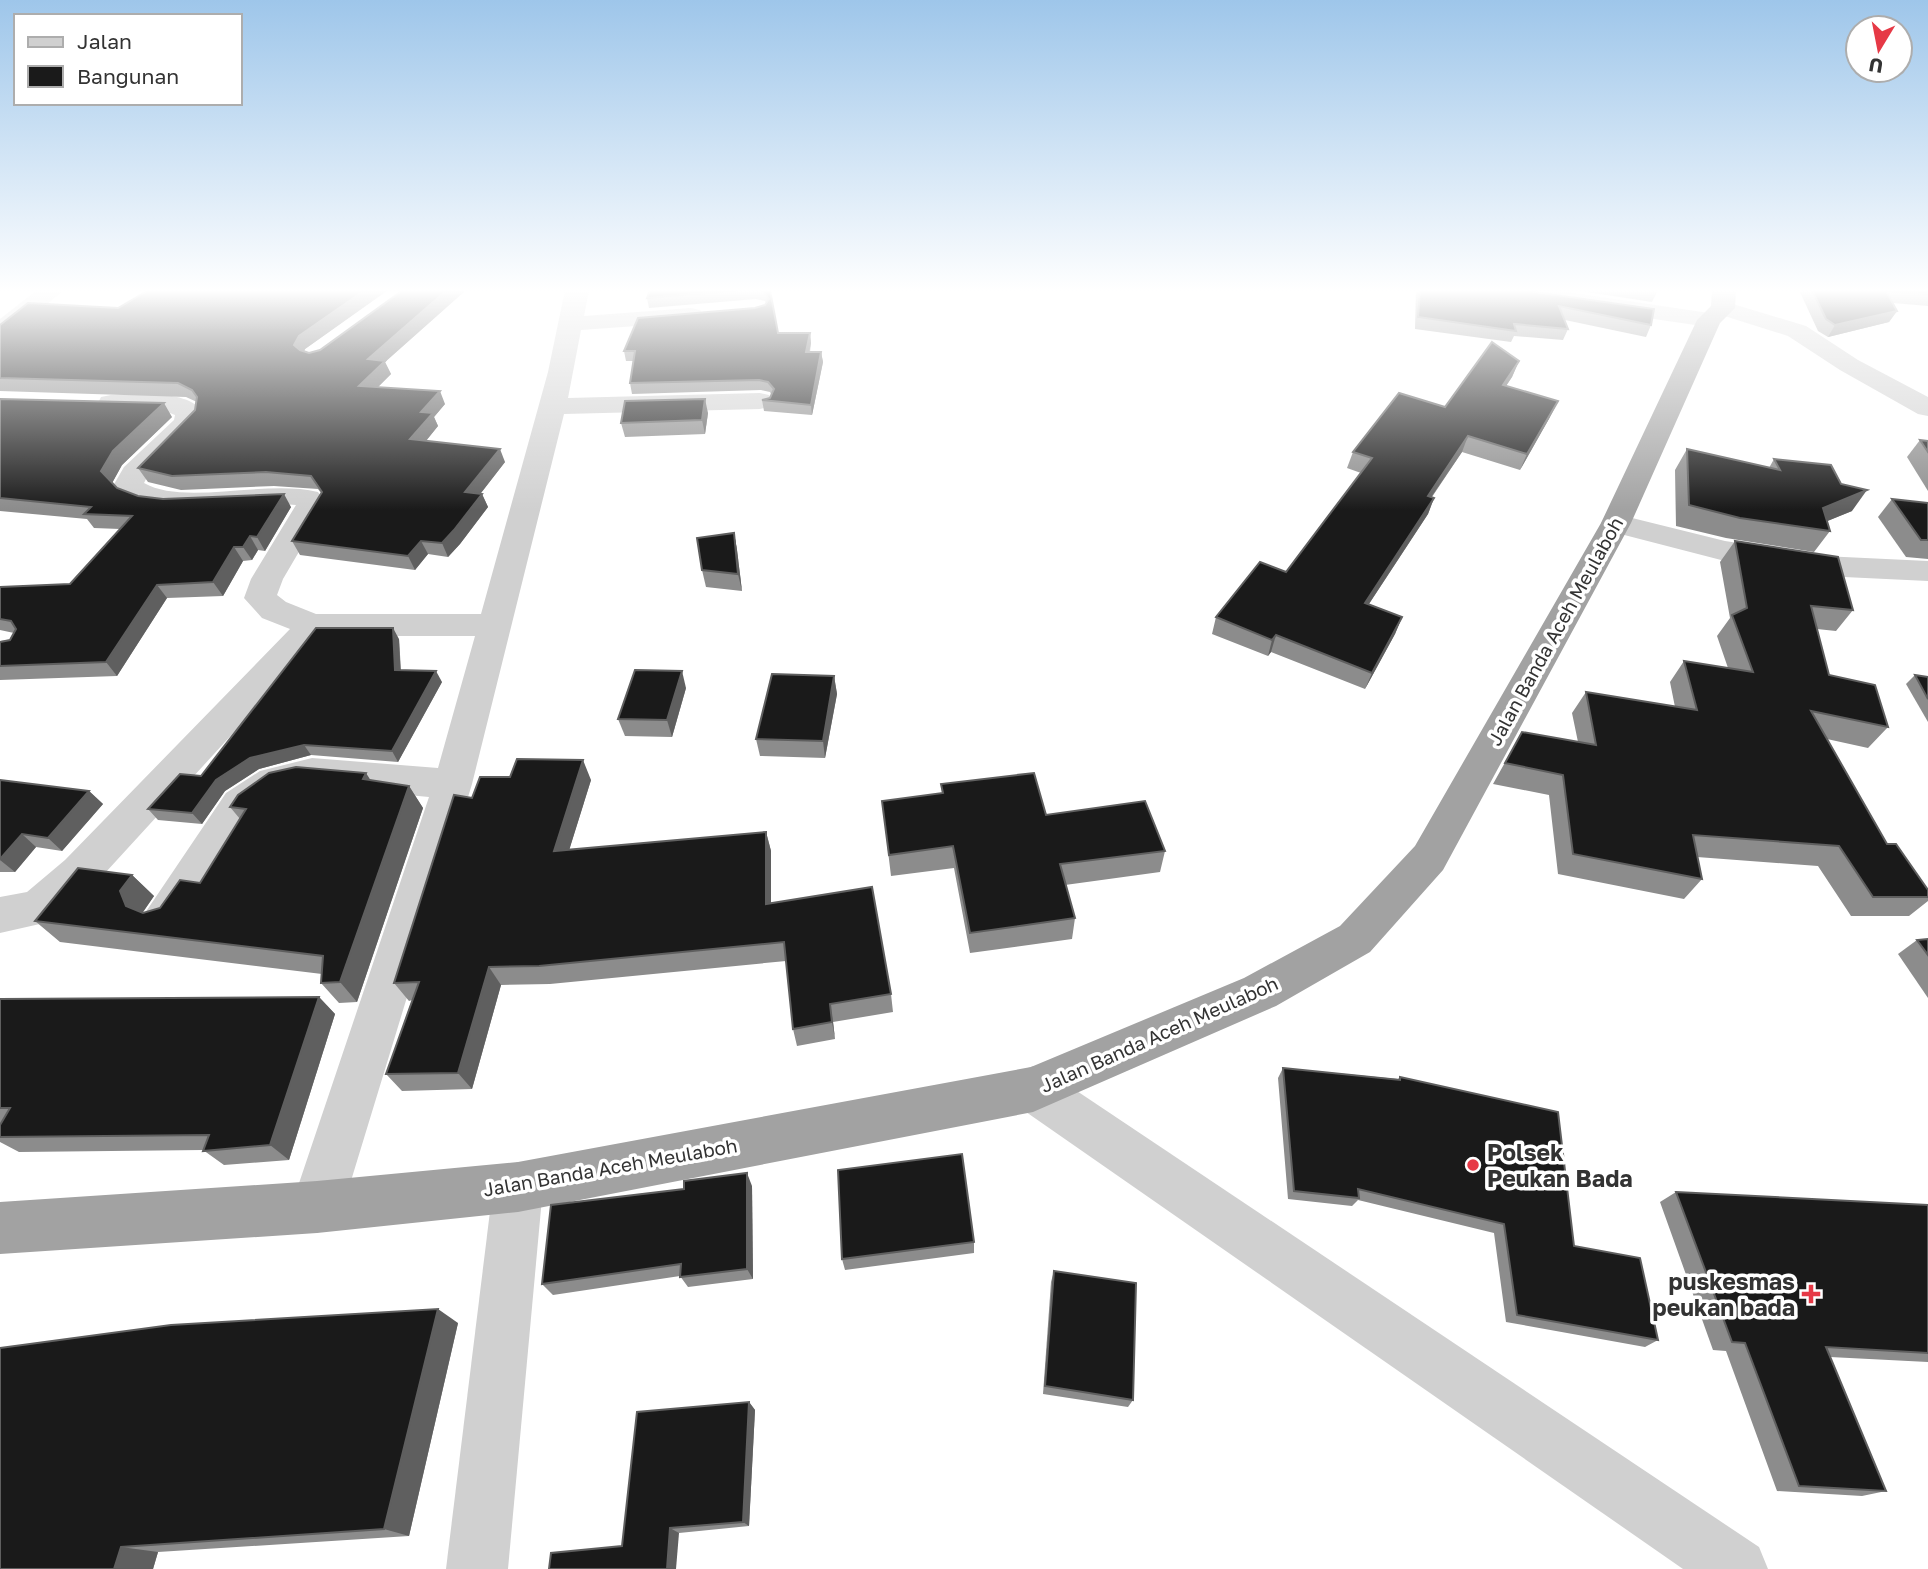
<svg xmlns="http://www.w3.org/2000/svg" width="1928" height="1569" font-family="'Golos Text',sans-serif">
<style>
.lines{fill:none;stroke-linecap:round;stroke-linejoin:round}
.minor{fill:#d0d0d0;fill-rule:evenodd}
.tertiary{fill:#d0d0d0;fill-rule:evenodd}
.trunk{fill:#a2a2a2;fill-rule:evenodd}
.wall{fill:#8c8c8c}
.shaded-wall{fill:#5f5f5f}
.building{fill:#1a1a1a;stroke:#5f5f5f;stroke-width:2}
.poi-dot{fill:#e63946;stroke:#fff;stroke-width:2.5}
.labels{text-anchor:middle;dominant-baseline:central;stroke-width:7;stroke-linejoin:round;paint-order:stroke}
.street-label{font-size:19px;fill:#333;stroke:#fff}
.near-poi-label{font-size:23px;font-weight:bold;fill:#333;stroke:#fff;text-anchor:start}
</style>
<rect width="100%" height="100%" fill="#fff"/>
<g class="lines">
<g class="minor">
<path d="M 37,290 L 64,290 L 9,336 L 0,338 L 0,319 Z"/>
<path d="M 565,290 L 589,290 L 584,316 L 691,308 L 700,310 L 703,315 L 700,320 L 691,322 L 581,330 L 568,398 L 760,393 L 769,395 L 773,401 L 769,407 L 760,409 L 564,414 L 472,784 L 343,1207 L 335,1225 L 317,1233 L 299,1225 L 291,1207 L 429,797 L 312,786 L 285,793 L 254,815 L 181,926 L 166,931 L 151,926 L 145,913 L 226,793 L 260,771 L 312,758 L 438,768 L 475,636 L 322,636 L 95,884 L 53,921 L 0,933 L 0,897 L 27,892 L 65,860 L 290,629 L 262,618 L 244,598 L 251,579 L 296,505 C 250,499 143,530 113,486 L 124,467 L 174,420 L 175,415 L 170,413 L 111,411 L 101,409 L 98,403 L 101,397 L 111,395 C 137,396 186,388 203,412 L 197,429 L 147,477 L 144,483 C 184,506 265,479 318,492 L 327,504 L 283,579 L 277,595 L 286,602 L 316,614 L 481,614 L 548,372 Z"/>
<path d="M 1491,290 L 1554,290 L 1709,313 L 1718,315 L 1721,320 L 1718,325 L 1709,327 L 1503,297 L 1495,295 Z"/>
<path d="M 1723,301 L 1806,326 L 1858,360 L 1928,397 L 1928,416 L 1918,414 L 1840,370 L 1788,336 L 1715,313 L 1711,308 L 1715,303 Z"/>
<path d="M 1616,514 L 1725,541 L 1823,556 L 1928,561 L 1928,581 L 1823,576 L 1725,561 L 1605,530 L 1601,523 L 1605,516 Z"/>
<path d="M 518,1162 L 536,1169 L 543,1187 L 508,1569 L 446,1569 L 493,1187 L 500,1169 Z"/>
</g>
<path class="tertiary" d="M 1033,1066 L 1050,1073 L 1759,1547 L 1768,1569 L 1683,1569 L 1016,1105 L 1009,1089 L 1016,1073 Z"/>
<path class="trunk" d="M 1712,290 L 1736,290 L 1735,308 L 1720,323 L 1631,523 L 1443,870 L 1370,952 L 1276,1006 L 1033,1112 L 518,1212 L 317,1233 L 0,1254 L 0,1202 L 317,1181 L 518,1162 L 1031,1067 L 1244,978 L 1340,926 L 1415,846 L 1601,523 L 1697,320 L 1711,306 Z"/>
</g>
<g class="wall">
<path d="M 149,290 L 388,290 L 305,349 L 304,352 L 309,353 L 320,350 L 403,290 L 466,290 L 385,362 L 391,374 L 378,387 L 445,404 L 434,417 L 438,426 L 426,441 L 505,462 L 480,494 L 482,494 L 488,507 L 460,544 L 448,557 L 428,554 L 415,570 L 300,555 L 292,541 L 321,493 L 318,489 L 274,486 L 181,490 L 148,482 L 138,468 L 195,410 L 197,402 L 186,397 L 0,391 L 0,325 L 118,308 Z"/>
<path d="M 650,290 L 770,290 L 778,333 L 810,333 L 811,343 L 810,352 L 821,352 L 823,362 L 812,415 L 764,411 L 762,400 L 770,398 L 771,394 L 770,392 L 761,390 L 632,394 L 630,383 L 634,361 L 626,361 L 624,351 L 765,305 L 766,303 L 765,301 L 756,299 L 649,308 L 647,298 Z"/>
<path d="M 1416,290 L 1521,290 L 1651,325 L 1646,337 L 1565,320 L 1568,329 L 1563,340 L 1514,336 L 1511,342 L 1415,329 Z"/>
<path d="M 1574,290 L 1658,290 L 1652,302 Z"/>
<path d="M 1799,290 L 1928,290 L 1928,306 L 1893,303 L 1897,311 L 1889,322 L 1828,337 L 1818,331 Z"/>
<path d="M 1519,361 L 1512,377 L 1506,386 L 1550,417 L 1520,470 L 1462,452 L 1432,497 L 1434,498 L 1428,514 L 1369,604 L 1402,617 L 1395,634 L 1365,689 L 1271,652 L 1268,656 L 1212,634 L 1216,617 L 1286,572 L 1361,473 L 1347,468 L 1353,452 L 1445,407 Z"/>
<path d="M 0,399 L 172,417 L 122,465 L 112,483 L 117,488 L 138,496 L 163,499 L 291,507 L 265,551 L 258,550 L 252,560 L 243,561 L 223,596 L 167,598 L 117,676 L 0,680 L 0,641 L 10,640 L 14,633 L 0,630 L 0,587 L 70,584 L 120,529 L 94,528 L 87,519 L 0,511 Z"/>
<path d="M 708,413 L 705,434 L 625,437 L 621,423 Z"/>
<path d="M 1920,440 L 1928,441 L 1928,491 L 1907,457 Z"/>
<path d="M 1687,449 L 1769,468 L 1774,459 L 1852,511 L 1827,521 L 1830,531 L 1814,552 L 1726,538 L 1676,526 L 1675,470 Z"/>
<path d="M 1892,499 L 1928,503 L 1928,559 L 1906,557 L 1878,517 Z"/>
<path d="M 734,533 L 737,550 L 742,591 L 706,587 L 702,570 Z"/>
<path d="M 1735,541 L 1853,610 L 1836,631 L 1817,629 L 1829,675 L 1888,727 L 1868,748 L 1827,739 L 1887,844 L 1928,890 L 1928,901 L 1909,916 L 1851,916 L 1818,866 L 1697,857 L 1702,879 L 1684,899 L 1558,874 L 1549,795 L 1493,784 L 1522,732 L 1578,742 L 1572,713 L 1586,692 L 1675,707 L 1670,682 L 1684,661 L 1728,668 L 1717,636 L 1730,618 L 1720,562 Z"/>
<path d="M 399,639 L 401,670 L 442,682 L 398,762 L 311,755 L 259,769 L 225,791 L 202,824 L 158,820 L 148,809 L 201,776 Z"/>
<path d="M 1915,675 L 1928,677 L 1928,722 L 1906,684 Z"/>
<path d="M 834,676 L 837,694 L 825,758 L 760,756 L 756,739 Z"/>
<path d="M 686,688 L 672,737 L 625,736 L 618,719 Z"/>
<path d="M 0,780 L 89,791 L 103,804 L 62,851 L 36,847 L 15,872 L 0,872 Z"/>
<path d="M 370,780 L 409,786 L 423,808 L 357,1002 L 339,1003 L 321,983 L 322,974 L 60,942 L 35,921 L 132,875 L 154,896 L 143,912 L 143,913 L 160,908 L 200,883 L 240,819 L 230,807 Z"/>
<path d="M 591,780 L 569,850 L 766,832 L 771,851 L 771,903 L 891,994 L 893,1012 L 833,1022 L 835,1039 L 797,1046 L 793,1029 L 786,961 L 550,984 L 501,985 L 472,1089 L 402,1091 L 386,1074 L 412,1000 L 409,1001 L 394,983 L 472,798 Z"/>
<path d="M 941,784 L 1165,851 L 1160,872 L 1065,885 L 1075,918 L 1072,939 L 970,953 L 954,868 L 891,876 L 882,801 L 942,793 Z"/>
<path d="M 1928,939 L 1928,998 L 1898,954 L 1917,940 Z"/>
<path d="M 319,997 L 335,1014 L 289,1160 L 224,1165 L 203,1150 L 19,1152 L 0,1142 L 0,999 Z"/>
<path d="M 1283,1068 L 1398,1079 L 1400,1077 L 1574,1246 L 1658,1340 L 1645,1347 L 1506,1322 L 1494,1233 L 1358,1200 L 1352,1206 L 1288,1199 L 1278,1078 Z"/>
<path d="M 752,1186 L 753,1279 L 688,1287 L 680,1276 L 553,1295 L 542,1284 Z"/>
<path d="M 1676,1192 L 1928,1205 L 1928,1362 L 1830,1357 L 1886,1491 L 1862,1496 L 1777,1491 L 1726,1351 L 1713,1350 L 1660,1202 Z"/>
<path d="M 974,1242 L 974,1253 L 845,1270 L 842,1259 Z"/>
<path d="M 1054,1271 L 1133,1400 L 1128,1407 L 1043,1394 L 1051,1282 Z"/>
<path d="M 458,1323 L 409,1536 L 158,1552 L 153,1569 L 0,1569 Z"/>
<path d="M 749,1402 L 755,1410 L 749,1526 L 679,1533 L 622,1546 Z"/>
</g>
<g class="shaded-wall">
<path d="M 365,290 L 388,290 L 305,349 L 301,358 L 294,345 L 299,336 Z"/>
<path d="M 447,290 L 466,290 L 385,362 L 391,374 L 366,399 L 359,386 L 368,359 Z"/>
<path d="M 1897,311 L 1889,322 L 1828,337 L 1835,325 Z"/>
<path d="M 810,333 L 811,343 L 807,362 L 806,352 Z"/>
<path d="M 821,352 L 823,362 L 812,415 L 811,405 Z"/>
<path d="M 1519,361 L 1512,377 L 1496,401 L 1503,385 Z"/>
<path d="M 440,391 L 445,404 L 434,417 L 438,426 L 416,453 L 410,439 L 421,412 Z"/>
<path d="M 705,399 L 708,413 L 705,434 L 702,420 Z"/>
<path d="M 1558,401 L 1550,417 L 1520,470 L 1527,454 Z"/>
<path d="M 164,403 L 172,417 L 122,465 L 111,485 L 101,471 L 113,451 Z"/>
<path d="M 1468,436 L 1462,452 L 1421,512 L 1428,496 Z"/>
<path d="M 500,449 L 505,462 L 471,506 L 465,492 Z"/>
<path d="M 1867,490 L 1852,511 L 1808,529 L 1823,508 Z"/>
<path d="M 284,494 L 291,507 L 265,551 L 257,537 Z"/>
<path d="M 482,494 L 488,507 L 460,544 L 448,557 L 442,543 Z"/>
<path d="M 1434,498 L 1428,514 L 1359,619 L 1365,603 Z"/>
<path d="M 734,533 L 737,550 L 742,591 L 738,574 Z"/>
<path d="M 250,536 L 258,550 L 252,560 L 243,547 Z"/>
<path d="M 421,541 L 428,554 L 415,570 L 408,556 Z"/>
<path d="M 234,547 L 243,561 L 223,596 L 213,582 Z"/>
<path d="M 157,585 L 167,598 L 117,676 L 106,662 Z"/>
<path d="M 1402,617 L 1395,634 L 1365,689 L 1372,673 Z"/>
<path d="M 393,628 L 399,639 L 401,681 L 395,670 Z"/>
<path d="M 1276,635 L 1271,652 L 1268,656 L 1272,640 Z"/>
<path d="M 436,671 L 442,682 L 398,762 L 392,751 Z"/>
<path d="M 682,671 L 686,688 L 672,737 L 667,720 Z"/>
<path d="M 834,676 L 837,694 L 825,758 L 823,741 Z"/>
<path d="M 304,745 L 311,755 L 259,769 L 225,791 L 202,824 L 192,813 L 216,780 L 250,758 Z"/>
<path d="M 583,760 L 591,780 L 563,870 L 554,851 Z"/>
<path d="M 366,773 L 380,795 L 363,779 Z"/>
<path d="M 409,786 L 423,808 L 357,1002 L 340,982 Z"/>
<path d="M 89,791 L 103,804 L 62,851 L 48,838 Z"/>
<path d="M 766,832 L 771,851 L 771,922 L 766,904 Z"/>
<path d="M 22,834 L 36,847 L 15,872 L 0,860 Z"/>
<path d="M 132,875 L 154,896 L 143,912 L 149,927 L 126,906 L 120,891 Z"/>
<path d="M 489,967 L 501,985 L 472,1089 L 458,1073 Z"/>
<path d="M 319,997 L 335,1014 L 289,1160 L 270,1145 Z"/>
<path d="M 830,1004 L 833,1022 L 835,1039 L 832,1022 Z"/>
<path d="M 747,1173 L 752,1186 L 753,1279 L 747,1269 Z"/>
<path d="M 438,1309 L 458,1323 L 409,1536 L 384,1529 Z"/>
<path d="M 749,1402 L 755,1410 L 749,1526 L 743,1522 Z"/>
<path d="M 670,1528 L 679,1533 L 676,1569 L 667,1569 Z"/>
<path d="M 121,1547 L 158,1552 L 153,1569 L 114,1569 Z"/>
</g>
<g class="building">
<path d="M 149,290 L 365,290 L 299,336 L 294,345 L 300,350 L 309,353 L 320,350 L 403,290 L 447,290 L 368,359 L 385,361 L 359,386 L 440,391 L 421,412 L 433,413 L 410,439 L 500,449 L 465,492 L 482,494 L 454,530 L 442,543 L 421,541 L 408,556 L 292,541 L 322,492 L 311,476 L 266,472 L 172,476 L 138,468 L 195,410 L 197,397 L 192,390 L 178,383 L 0,378 L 0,325 L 28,303 L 118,308 Z"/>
<path d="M 650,290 L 742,290 L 647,298 Z"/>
<path d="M 759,290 L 770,290 L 778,333 L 810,333 L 806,352 L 821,352 L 811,405 L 762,400 L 770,398 L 774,389 L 768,382 L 759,380 L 630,383 L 635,351 L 624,351 L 638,318 L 755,308 L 765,305 L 769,299 L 763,291 Z"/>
<path d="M 1420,290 L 1521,290 L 1654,309 L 1651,325 L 1559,306 L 1568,329 L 1514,324 L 1516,331 L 1418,317 Z"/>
<path d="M 1812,290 L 1928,290 L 1928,294 L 1886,291 L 1897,311 L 1835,325 L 1826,319 Z"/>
<path d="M 1492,342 L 1519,361 L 1503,385 L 1558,401 L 1527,454 L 1468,436 L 1428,496 L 1434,498 L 1365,603 L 1402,617 L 1372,673 L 1276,635 L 1272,640 L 1216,617 L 1260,562 L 1286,572 L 1372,458 L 1353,452 L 1399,393 L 1445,407 Z"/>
<path d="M 0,399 L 164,403 L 113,451 L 101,471 L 117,488 L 138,496 L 163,499 L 284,494 L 257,537 L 250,536 L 243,547 L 234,547 L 213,582 L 157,585 L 106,662 L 0,666 L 0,642 L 10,640 L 16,629 L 11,621 L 0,619 L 0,587 L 70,584 L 132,516 L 84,514 L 91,507 L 0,498 Z"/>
<path d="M 705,399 L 702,420 L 621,423 L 625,401 Z"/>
<path d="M 1920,440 L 1928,441 L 1928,452 Z"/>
<path d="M 1687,449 L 1780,470 L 1774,459 L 1831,465 L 1841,484 L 1867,490 L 1823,508 L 1830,531 L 1740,518 L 1689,505 Z"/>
<path d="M 1892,499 L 1928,503 L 1928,540 L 1921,540 Z"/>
<path d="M 734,533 L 738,574 L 702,570 L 697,538 Z"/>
<path d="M 1735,541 L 1838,557 L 1853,610 L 1811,606 L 1829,675 L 1875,685 L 1888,727 L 1811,711 L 1887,844 L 1896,844 L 1928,890 L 1928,897 L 1873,897 L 1839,846 L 1693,835 L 1702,879 L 1573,854 L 1563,775 L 1505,763 L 1522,732 L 1596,745 L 1586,692 L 1697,710 L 1684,661 L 1753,672 L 1732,615 L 1747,608 Z"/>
<path d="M 316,628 L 393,628 L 395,670 L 436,671 L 392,751 L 304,745 L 250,758 L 216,780 L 192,813 L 148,809 L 180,774 L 201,776 Z"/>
<path d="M 635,670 L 682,671 L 667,720 L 618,719 Z"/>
<path d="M 772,674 L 834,676 L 823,741 L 756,739 Z"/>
<path d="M 1915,675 L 1928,677 L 1928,699 Z"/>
<path d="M 517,759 L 583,760 L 554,851 L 766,832 L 766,904 L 872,887 L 891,994 L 830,1004 L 832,1022 L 793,1029 L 784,942 L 539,966 L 489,967 L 458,1073 L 386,1074 L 419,982 L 394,983 L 454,795 L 472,798 L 480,777 L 510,777 Z"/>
<path d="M 296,767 L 366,773 L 363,779 L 409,786 L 340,982 L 321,983 L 323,956 L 35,921 L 78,868 L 132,875 L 120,891 L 126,906 L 143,913 L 160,908 L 180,880 L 200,883 L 246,809 L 230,807 L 238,795 L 269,773 Z"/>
<path d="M 1034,773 L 1046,815 L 1145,801 L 1165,851 L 1060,864 L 1075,918 L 970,933 L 953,846 L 889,855 L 882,801 L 943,793 L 941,784 Z"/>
<path d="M 0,780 L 89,791 L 48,838 L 22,834 L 0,859 Z"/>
<path d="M 1928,939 L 1928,955 L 1917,940 Z"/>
<path d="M 319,997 L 270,1145 L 203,1151 L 209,1135 L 0,1137 L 0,1125 L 10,1108 L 0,1108 L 0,999 Z"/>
<path d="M 1283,1068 L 1400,1080 L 1400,1077 L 1558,1112 L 1574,1246 L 1640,1258 L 1658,1340 L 1517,1315 L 1504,1224 L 1358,1189 L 1359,1198 L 1294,1191 Z"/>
<path d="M 962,1154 L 974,1242 L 842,1259 L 838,1170 Z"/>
<path d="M 747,1173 L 747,1269 L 680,1277 L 681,1264 L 542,1284 L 551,1205 L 684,1189 L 684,1181 Z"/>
<path d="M 1676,1192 L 1928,1205 L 1928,1353 L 1826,1347 L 1886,1491 L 1799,1486 L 1745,1343 L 1732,1342 Z"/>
<path d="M 1054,1271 L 1136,1283 L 1133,1400 L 1045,1386 Z"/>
<path d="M 438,1309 L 384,1529 L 121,1547 L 114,1569 L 0,1569 L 0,1348 L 171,1325 Z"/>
<path d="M 749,1402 L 743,1522 L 670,1528 L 667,1569 L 549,1569 L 551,1553 L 622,1546 L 637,1412 Z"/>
</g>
<linearGradient id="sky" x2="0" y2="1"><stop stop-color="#9ec6ea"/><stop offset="0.57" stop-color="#fff"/><stop offset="1" stop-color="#fff" stop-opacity="0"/></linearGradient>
<rect width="1928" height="510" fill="url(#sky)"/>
<g class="poi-dot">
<circle cx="1473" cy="1165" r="7"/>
<path d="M1807.5 1283.5h7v7h7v7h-7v7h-7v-7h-7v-7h7z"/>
</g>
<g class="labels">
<g class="street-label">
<text transform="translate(1555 631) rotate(-61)">Jalan Banda Aceh Meulaboh</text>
<text transform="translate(1159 1034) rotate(-24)">Jalan Banda Aceh Meulaboh</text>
<text transform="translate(610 1167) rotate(-10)">Jalan Banda Aceh Meulaboh</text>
</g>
<g class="near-poi-label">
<text x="1487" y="1152">Polsek<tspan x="1487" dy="26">Peukan Bada</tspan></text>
<text x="1795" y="1281" text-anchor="end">puskesmas<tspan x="1795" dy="26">peukan bada</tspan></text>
</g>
</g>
<rect x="14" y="14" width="228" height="91" fill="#ffffff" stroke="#adadad" stroke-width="2"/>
<rect x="28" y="37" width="35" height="10" fill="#d0d0d0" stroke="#adadad" stroke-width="2"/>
<text x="77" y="49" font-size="21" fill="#333333">Jalan</text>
<rect x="28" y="66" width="35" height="21" fill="#1a1a1a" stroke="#adadad" stroke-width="2"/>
<text x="77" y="84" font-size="21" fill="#333333">Bangunan</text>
<g transform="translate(1879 49) rotate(190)"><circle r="33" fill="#ffffff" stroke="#adadad" stroke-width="2"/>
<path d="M0-5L12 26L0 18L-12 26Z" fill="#e63946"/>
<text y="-10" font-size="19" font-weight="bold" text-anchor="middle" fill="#333333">U</text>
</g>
</svg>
